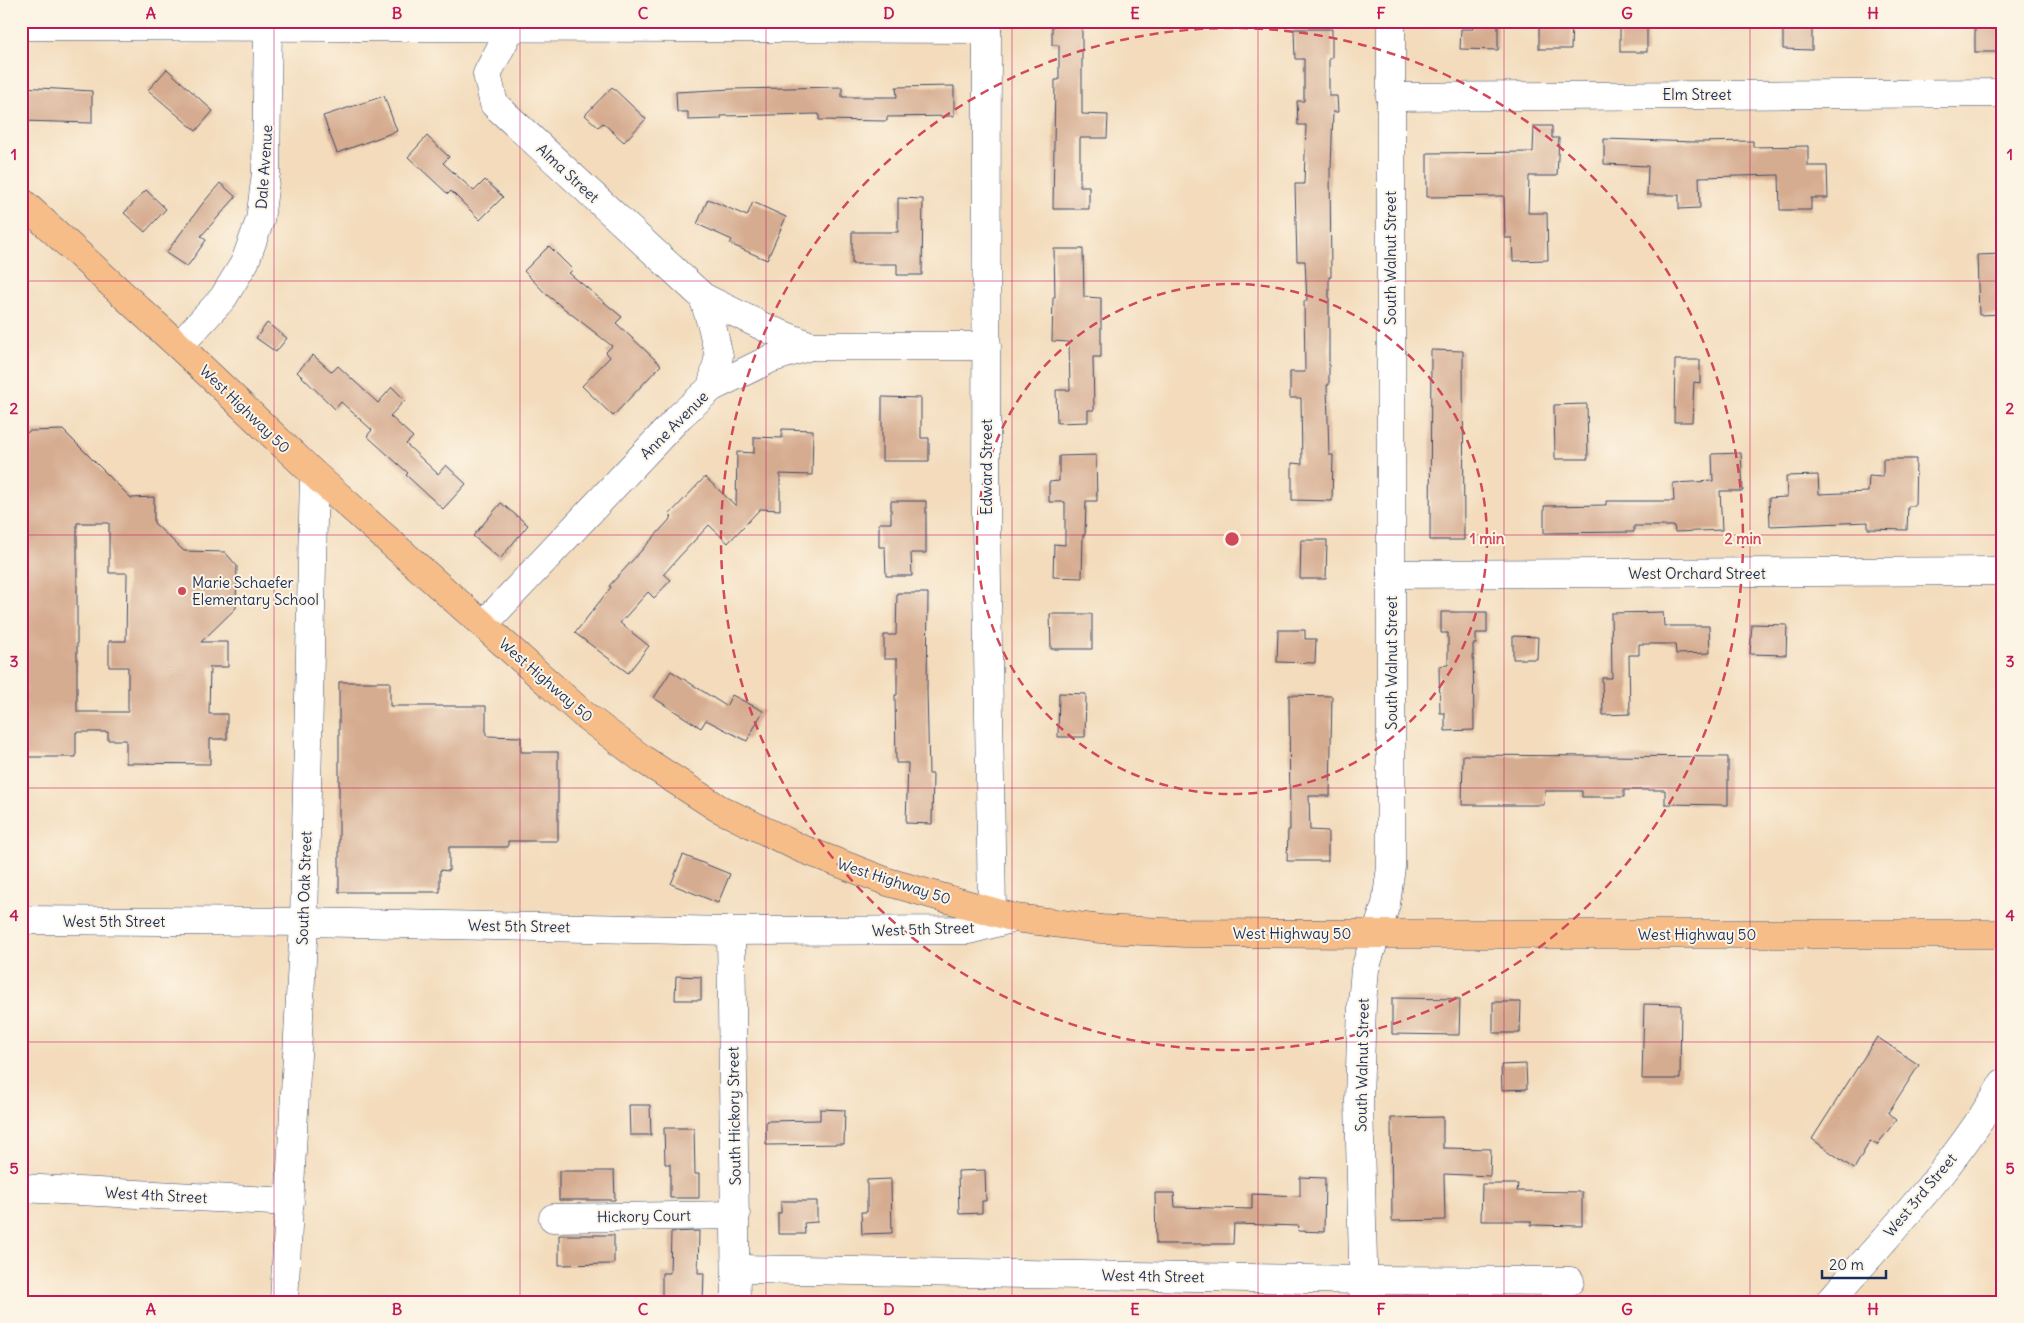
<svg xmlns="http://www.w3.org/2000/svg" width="2024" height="1323" font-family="Delius,sans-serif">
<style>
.building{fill:#d6ac90;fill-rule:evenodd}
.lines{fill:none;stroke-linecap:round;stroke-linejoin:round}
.minor-casing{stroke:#3b496c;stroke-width:29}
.major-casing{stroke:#3b496c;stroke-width:29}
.minor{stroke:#fff;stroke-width:28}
.major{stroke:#f7bd88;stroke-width:28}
.grid{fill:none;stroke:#c2185b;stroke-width:1;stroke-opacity:0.55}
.ring{fill:none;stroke:#d1495b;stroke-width:2.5;stroke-dasharray:9 6}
.poi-dot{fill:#d1495b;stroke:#fcf5e5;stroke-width:2}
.labels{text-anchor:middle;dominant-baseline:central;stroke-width:4;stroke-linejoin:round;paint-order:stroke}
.street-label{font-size:15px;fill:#1b2f5e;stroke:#fcf5e5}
.poi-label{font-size:15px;fill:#1b2f5e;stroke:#fcf5e5;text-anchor:start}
.centre{fill:#d1495b;stroke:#fcf5e5;stroke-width:2.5}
.ring-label{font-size:15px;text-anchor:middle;font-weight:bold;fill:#d1495b;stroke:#fcf5e5;stroke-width:4;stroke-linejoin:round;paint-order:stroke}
.neatline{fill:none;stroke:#c2185b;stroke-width:2}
.grid-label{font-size:16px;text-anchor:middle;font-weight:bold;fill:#c2185b}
</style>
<rect width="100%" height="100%" fill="#fcf5e5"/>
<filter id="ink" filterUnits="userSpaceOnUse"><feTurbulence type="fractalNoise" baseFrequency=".02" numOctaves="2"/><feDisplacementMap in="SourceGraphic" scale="10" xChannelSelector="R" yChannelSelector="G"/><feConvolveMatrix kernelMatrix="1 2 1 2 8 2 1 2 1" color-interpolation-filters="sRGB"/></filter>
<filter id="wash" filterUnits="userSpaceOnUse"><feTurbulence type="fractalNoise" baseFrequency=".0096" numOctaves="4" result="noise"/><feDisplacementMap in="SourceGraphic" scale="20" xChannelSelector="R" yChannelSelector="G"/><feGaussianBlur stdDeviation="1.12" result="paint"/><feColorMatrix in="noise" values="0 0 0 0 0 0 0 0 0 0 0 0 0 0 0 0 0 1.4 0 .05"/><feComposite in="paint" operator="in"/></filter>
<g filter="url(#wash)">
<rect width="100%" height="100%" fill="#f3dbbb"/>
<g id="blocks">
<g class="building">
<path d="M 1052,21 L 1082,21 L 1082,114 L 1108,115 L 1107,138 L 1080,138 L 1080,186 L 1089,186 L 1089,209 L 1053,209 L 1055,80 L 1059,80 L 1059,45 L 1052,45 Z"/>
<path d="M 1473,21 L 1498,21 L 1498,50 L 1460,49 L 1461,29 L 1473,29 Z"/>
<path d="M 1539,21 L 1572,21 L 1571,49 L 1539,49 Z"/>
<rect x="1620" y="21" width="27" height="31"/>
<path d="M 1783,21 L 1812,21 L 1812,50 L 1783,49 Z"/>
<rect x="1975" y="21" width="28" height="31"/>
<path d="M 1294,29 L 1332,29 L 1332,58 L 1329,58 L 1329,96 L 1337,96 L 1338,112 L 1333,112 L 1331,168 L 1330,168 L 1331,277 L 1329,277 L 1329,385 L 1327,385 L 1329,455 L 1333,455 L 1332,501 L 1292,500 L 1292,463 L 1302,464 L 1301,398 L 1290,398 L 1290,372 L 1305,372 L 1304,301 L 1307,301 L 1305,261 L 1297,261 L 1295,184 L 1304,184 L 1306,125 L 1298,125 L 1297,101 L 1304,101 L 1304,59 L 1295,59 Z"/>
<path d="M 167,69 L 213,111 L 196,131 L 148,90 Z"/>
<path d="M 954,86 L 954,116 L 887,117 L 887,121 L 819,120 L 819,114 L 721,116 L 721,119 L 688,120 L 688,112 L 677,112 L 676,92 L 732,89 L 842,87 L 842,97 L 897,97 L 896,87 Z"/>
<path d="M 21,87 L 92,91 L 92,123 L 22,121 Z"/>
<path d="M 612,87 L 646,119 L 624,142 L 603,123 L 598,127 L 585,115 Z"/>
<path d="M 384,96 L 397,131 L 337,153 L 323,116 Z"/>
<path d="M 1534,126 L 1552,126 L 1552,138 L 1559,138 L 1557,176 L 1529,176 L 1528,213 L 1547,213 L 1548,260 L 1513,261 L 1512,238 L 1505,238 L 1504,196 L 1427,197 L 1427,153 L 1533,152 Z"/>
<path d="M 427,136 L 449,157 L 443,163 L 474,191 L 485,180 L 503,197 L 480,220 L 451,191 L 448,194 L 408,157 Z"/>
<path d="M 1604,139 L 1695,142 L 1753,141 L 1753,147 L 1808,146 L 1808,166 L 1827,166 L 1828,198 L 1811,198 L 1811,210 L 1780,210 L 1779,175 L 1699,177 L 1700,208 L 1679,209 L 1679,195 L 1647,195 L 1648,166 L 1604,164 Z"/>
<path d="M 220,183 L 236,197 L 201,236 L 206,240 L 187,267 L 166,253 L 203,203 Z"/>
<path d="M 146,190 L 166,209 L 145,232 L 124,213 Z"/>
<path d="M 898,198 L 923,199 L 922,275 L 897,275 L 897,264 L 852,264 L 852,232 L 898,232 Z"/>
<path d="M 708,199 L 747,216 L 753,202 L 786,217 L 767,260 L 730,244 L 732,240 L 697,224 Z"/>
<path d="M 549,246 L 573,270 L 569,273 L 622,317 L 616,323 L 661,365 L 613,416 L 582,386 L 610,357 L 606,352 L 612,346 L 547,295 L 524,271 Z"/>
<path d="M 1054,249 L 1083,249 L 1084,297 L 1101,298 L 1101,357 L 1093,357 L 1094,410 L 1088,410 L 1088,422 L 1057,423 L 1056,390 L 1070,390 L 1069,342 L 1052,341 L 1053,297 L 1055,297 Z"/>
<path d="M 2003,254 L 2003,314 L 1979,315 L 1977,255 Z"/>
<path d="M 267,323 L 287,338 L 276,352 L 256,338 Z"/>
<path d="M 1431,350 L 1463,351 L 1464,540 L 1430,540 Z"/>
<path d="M 313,355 L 332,372 L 338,366 L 378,403 L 392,387 L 405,400 L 390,416 L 413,437 L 406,444 L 438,474 L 446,465 L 466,484 L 443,509 L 406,475 L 408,473 L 367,436 L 372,430 L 341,402 L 335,409 L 297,372 Z"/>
<path d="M 1675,360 L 1700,360 L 1700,383 L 1694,382 L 1692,422 L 1674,422 Z"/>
<path d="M 882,397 L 921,398 L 921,438 L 929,438 L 929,461 L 882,461 Z"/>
<path d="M 1587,404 L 1588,459 L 1555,459 L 1554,405 Z"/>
<path d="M 782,429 L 813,430 L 812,475 L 780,474 L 780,510 L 760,509 L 728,543 L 709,525 L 679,557 L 664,574 L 671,580 L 654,598 L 648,592 L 620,623 L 649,646 L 628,673 L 575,633 L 611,587 L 609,586 L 672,517 L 669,515 L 705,477 L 736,506 L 737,452 L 754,453 L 754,437 L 782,438 Z"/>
<path d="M 63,430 L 131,498 L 154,497 L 154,523 L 184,551 L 225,552 L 237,566 L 236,608 L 201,642 L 228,642 L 228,667 L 210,667 L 209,714 L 227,714 L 227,739 L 210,739 L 210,764 L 126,763 L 126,740 L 108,740 L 108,732 L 76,732 L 76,757 L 21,757 L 21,439 L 29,431 ZM 77,523 L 109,523 L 109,573 L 127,573 L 126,641 L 109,641 L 109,667 L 128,667 L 128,712 L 77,712 Z"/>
<path d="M 1741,453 L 1743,491 L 1720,491 L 1722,530 L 1675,532 L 1674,526 L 1634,526 L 1634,532 L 1544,533 L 1544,506 L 1606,505 L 1606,501 L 1674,501 L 1673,483 L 1713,481 L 1712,454 Z"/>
<path d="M 1096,455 L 1097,501 L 1086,501 L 1085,535 L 1083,535 L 1082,578 L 1053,577 L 1054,544 L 1065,545 L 1065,502 L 1049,502 L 1049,482 L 1059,481 L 1059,456 Z"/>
<path d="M 1883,459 L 1916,459 L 1915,506 L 1908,506 L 1907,530 L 1868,529 L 1868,522 L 1770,526 L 1769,498 L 1787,497 L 1786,476 L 1818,475 L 1819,494 L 1868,492 L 1869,476 L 1883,477 Z"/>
<path d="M 891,501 L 926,501 L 926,553 L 911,553 L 912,576 L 886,576 L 885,547 L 879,547 L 879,523 L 891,523 Z"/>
<path d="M 501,503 L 528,525 L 500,559 L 473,536 Z"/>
<path d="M 1301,540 L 1327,540 L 1326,579 L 1300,579 Z"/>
<path d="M 897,593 L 928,593 L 927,690 L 929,774 L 933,774 L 932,824 L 906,823 L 908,763 L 896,763 L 895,695 L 897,695 L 897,659 L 884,659 L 884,635 L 896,635 Z"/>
<path d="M 1441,612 L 1487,612 L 1487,633 L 1476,633 L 1476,644 L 1473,644 L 1474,730 L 1445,731 L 1445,713 L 1440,713 L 1439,666 L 1448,665 L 1448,633 L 1441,633 Z"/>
<path d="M 1663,612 L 1664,626 L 1709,626 L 1710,653 L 1676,654 L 1675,644 L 1639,644 L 1639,655 L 1629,655 L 1630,714 L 1603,715 L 1602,678 L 1612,678 L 1611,613 Z"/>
<path d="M 1050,614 L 1092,614 L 1092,649 L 1051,649 Z"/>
<path d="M 1752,624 L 1787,625 L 1786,655 L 1750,654 Z"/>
<path d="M 1278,630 L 1305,630 L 1305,639 L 1316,639 L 1315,663 L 1277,662 Z"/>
<path d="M 1513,636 L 1538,637 L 1537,659 L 1513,659 Z"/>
<path d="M 671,671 L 726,706 L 732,695 L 763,711 L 747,741 L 706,720 L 701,728 L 654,698 Z"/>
<path d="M 339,682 L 390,682 L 390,706 L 486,706 L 486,736 L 521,737 L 521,752 L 558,752 L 558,841 L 508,841 L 508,847 L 449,847 L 449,871 L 440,870 L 440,892 L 339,892 Z"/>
<path d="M 1059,693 L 1086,694 L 1085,737 L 1058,737 Z"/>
<path d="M 1289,695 L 1332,696 L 1330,796 L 1309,796 L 1310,830 L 1328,831 L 1328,861 L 1287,861 L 1288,830 L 1290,830 Z"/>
<path d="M 1463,755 L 1728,757 L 1728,805 L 1665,804 L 1665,790 L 1624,790 L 1624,797 L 1582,797 L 1582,791 L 1545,791 L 1544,805 L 1462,805 Z"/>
<path d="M 683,855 L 730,874 L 718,903 L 671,884 Z"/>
<path d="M 676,976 L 701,977 L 701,1000 L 675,1000 Z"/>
<path d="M 1392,998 L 1460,999 L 1459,1035 L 1392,1034 Z"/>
<path d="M 1493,1002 L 1521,1002 L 1520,1033 L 1493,1033 Z"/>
<path d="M 1644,1004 L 1681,1005 L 1680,1079 L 1642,1079 Z"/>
<path d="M 1877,1037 L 1919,1065 L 1888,1113 L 1896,1120 L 1877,1145 L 1870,1141 L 1854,1169 L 1812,1139 Z"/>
<path d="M 1526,1064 L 1527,1089 L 1502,1090 L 1501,1065 Z"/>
<path d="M 629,1105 L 650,1105 L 651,1135 L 630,1135 Z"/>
<path d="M 820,1109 L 845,1110 L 844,1144 L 766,1145 L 766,1121 L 820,1120 Z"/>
<path d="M 1443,1117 L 1443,1148 L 1491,1149 L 1490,1176 L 1444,1174 L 1445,1220 L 1392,1221 L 1391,1118 Z"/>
<path d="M 664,1128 L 694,1128 L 695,1174 L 699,1174 L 699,1198 L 670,1198 L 670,1164 L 665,1164 Z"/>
<path d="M 985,1170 L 986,1201 L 982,1201 L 982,1213 L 959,1214 L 958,1171 Z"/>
<path d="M 559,1171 L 614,1171 L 615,1200 L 559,1200 Z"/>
<path d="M 1300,1177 L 1325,1178 L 1324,1232 L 1298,1231 L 1299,1226 L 1234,1224 L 1233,1244 L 1156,1244 L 1155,1193 L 1174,1193 L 1175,1207 L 1252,1209 L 1252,1194 L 1300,1196 Z"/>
<path d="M 891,1179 L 892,1233 L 862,1234 L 861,1212 L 867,1212 L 867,1180 Z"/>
<path d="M 1482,1184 L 1518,1184 L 1517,1191 L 1582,1192 L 1582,1226 L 1531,1225 L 1531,1221 L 1481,1221 Z"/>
<path d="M 781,1201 L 817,1201 L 817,1222 L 804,1223 L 805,1234 L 778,1234 L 778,1213 L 781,1213 Z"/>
<path d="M 699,1231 L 698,1273 L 704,1273 L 703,1302 L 662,1302 L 662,1273 L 670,1273 L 671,1232 Z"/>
<path d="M 559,1235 L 614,1235 L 614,1264 L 559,1265 Z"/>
</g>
</g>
</g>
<g filter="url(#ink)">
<use href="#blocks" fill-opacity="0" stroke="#3b496c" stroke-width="1"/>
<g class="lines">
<g class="minor-casing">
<g id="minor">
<path d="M 987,21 L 986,519 L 992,912"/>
<path d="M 21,26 L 987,29"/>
<path d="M 511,28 L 487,74 L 494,104 L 703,297 L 766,328 L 811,346"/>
<path d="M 1390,97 L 2003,93"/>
<path d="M 703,297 L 712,326 L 719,356 L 711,388"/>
<path d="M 179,346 L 223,298 L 245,262 L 260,220 L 266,173 L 268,21"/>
<path d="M 1391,574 L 2003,571"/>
<path d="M 483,625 L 680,416 L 711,388 L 770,359 L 811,346 L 987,346"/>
<path d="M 21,920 L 304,922 L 731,931 L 969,930 L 1015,918"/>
<path d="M 731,931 L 736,1302"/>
<path d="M 21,1188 L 290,1202"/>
<path d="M 553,1218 L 736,1215"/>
<path d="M 736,1269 L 1363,1280 L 1570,1281"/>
<path d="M 284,1302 L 304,922 L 314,474"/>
<path d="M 1364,1302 L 1359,1101 L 1362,1004 L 1365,969 L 1386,904 L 1391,867 L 1391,21"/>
<path d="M 1829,1302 C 1890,1232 1957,1164 2003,1083"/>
</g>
</g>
<g class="major-casing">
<path id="major" d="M 21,201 L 179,346 L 314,474 L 583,714 L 644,760 L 718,808 L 800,848 L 888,882 L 1015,918 L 1101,929 L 1185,933 L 1377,934 L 2003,934"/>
</g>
<use href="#minor" class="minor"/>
<use href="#major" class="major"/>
</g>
</g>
<path class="grid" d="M 274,21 L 274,1302M 520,21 L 520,1302M 766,21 L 766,1302M 1012,21 L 1012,1302M 1258,21 L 1258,1302M 1504,21 L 1504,1302M 1750,21 L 1750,1302M 21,281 L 2003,281M 21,535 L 2003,535M 21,788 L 2003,788M 21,1042 L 2003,1042"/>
<g class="ring">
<circle cx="1232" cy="539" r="255"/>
<circle cx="1232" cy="539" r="511"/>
</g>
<circle class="poi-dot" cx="182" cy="591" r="5"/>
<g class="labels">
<g class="street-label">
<text x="1697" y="94">Elm Street</text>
<text transform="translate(264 167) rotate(-86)">Dale Avenue</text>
<text transform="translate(568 173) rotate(43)">Alma Street</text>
<text transform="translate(1390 258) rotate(-90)">South Walnut Street</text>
<text transform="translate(245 409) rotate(44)">West Highway 50</text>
<text transform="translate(674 425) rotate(-45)">Anne Avenue</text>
<text transform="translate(986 467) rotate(-90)">Edward Street</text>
<text x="1697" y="573">West Orchard Street</text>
<text transform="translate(1391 663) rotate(-90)">South Walnut Street</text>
<text transform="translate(546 680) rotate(41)">West Highway 50</text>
<text transform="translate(894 881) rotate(18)">West Highway 50</text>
<text transform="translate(304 888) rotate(-88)">South Oak Street</text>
<text x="114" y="921">West 5th Street</text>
<text transform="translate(519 926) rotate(1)">West 5th Street</text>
<text transform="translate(923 929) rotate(-2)">West 5th Street</text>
<text x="1292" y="933">West Highway 50</text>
<text x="1697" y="934">West Highway 50</text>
<text transform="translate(1362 1065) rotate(-89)">South Walnut Street</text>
<text transform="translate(734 1116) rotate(-91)">South Hickory Street</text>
<text transform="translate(156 1195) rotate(3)">West 4th Street</text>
<text transform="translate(1920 1195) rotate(-50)">West 3rd Street</text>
<text transform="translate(644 1216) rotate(-1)">Hickory Court</text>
<text transform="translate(1153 1276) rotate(1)">West 4th Street</text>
</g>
<g class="poi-label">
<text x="192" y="582">Marie Schaefer<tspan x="192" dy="17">Elementary School</tspan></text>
</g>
</g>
<circle cx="1232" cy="539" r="8" class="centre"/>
<g class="ring-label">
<text x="1487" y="544">1 min</text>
<text x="1743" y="544">2 min</text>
</g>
<rect width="2024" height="1323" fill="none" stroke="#fcf5e5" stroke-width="55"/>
<path d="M1822 1270v8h64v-8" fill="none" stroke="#1b2f5e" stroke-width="2.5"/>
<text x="1829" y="1270" font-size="15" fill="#1b2f5e" stroke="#fcf5e5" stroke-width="4" paint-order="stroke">20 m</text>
<rect x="28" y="28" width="1968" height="1268" class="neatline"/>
<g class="grid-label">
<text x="151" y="19">A</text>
<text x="397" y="19">B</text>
<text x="643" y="19">C</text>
<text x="889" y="19">D</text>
<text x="1135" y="19">E</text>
<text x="1381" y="19">F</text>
<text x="1627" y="19">G</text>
<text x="1873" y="19">H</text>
<text x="14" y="160">1</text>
<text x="2010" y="160">1</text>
<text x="14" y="414">2</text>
<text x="2010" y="414">2</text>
<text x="14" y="667">3</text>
<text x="2010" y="667">3</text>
<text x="14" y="921">4</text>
<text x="2010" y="921">4</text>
<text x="14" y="1174">5</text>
<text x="2010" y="1174">5</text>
<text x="151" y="1315">A</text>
<text x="397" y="1315">B</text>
<text x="643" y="1315">C</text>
<text x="889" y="1315">D</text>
<text x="1135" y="1315">E</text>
<text x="1381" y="1315">F</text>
<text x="1627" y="1315">G</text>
<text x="1873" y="1315">H</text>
</g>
</svg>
